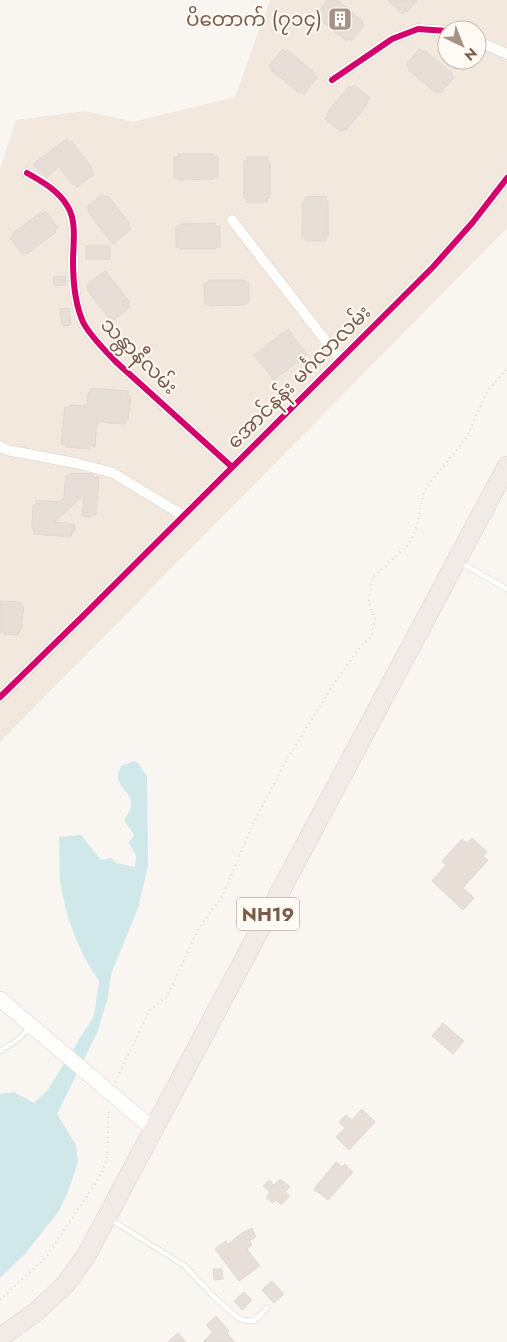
<svg xmlns="http://www.w3.org/2000/svg" width="507" height="1342" font-family="Jost,'Noto Sans Myanmar',sans-serif">
<style>
.residential{fill:#f2e8de;fill-rule:evenodd}
.water{fill:#d0e8ea}
.building{fill:#e6ded7;stroke:#e2d8d2}
.lines{fill:none;stroke-linecap:round;stroke-linejoin:round}
.lane-casing{stroke:#d7d1cb;stroke-width:6}
.street-casing{stroke:#d7d1cb;stroke-width:11}
.secondary-casing{stroke:#d9d2cb;stroke-width:16}
.highway-casing{stroke:#dad1cc;stroke-width:20}
.path{stroke:#dcd5d0;stroke-width:2;stroke-dasharray:1 4;stroke-linecap:butt}
.lane{stroke:#fefefd;stroke-width:5}
.street{stroke:#fefefd;stroke-width:10}
.secondary{stroke:#fefefd;stroke-width:15}
.highway{stroke:#f2eae7;stroke-width:19}
.cycleway-casing{stroke:#fffaf3;stroke-width:9}
.cycleway{stroke:#d6006c;stroke-width:6}
.labels{text-anchor:middle;dominant-baseline:central;stroke-width:4;stroke-linejoin:round;paint-order:stroke}
.shield{fill:#fffaf3;stroke:#a28b7f;stroke-width:1}
.shield-label{font-size:19px;font-weight:bold;fill:#7a5c4d}
.poi-label{font-size:20px;fill:#7a5c4d;stroke:#fffaf3;text-anchor:end}
.street-label{font-size:20px;fill:#7a5c4d;stroke:#fffaf3}
</style>
<rect width="100%" height="100%" fill="#f9f5f0"/>
<path class="residential" d="M 270,0 L 507,0 L 507,228 L 0,742 L 0,169 L 16,120 L 85,111 L 133,122 L 235,97 ZM 447,30 L 477,30 L 477,60 L 447,60 Z"/>
<path class="water" d="M 134,761 L 138,763 L 147,776 L 148,866 L 138,908 L 111,974 L 108,997 L 97,1033 L 57,1114 L 76,1145 L 78,1162 L 69,1189 L 59,1211 L 24,1255 L 0,1278 L 0,1094 L 14,1092 L 34,1103 L 47,1091 L 94,1016 L 99,981 C 78,951 65,916 60,880 C 59,866 60,851 59,837 L 81,835 L 101,860 L 111,858 L 116,863 L 135,867 L 136,855 L 129,843 L 134,835 L 124,820 C 127,816 131,810 131,806 C 134,789 110,788 121,766 Z"/>
<g class="building">
<path d="M 327,0 L 337,0 L 363,21 L 361,22 L 364,25 L 351,41 L 348,39 L 346,41 L 318,18 L 320,16 L 317,13 Z"/>
<path d="M 387,0 L 417,0 L 407,12 L 406,10 L 403,14 Z"/>
<path d="M 283,49 L 286,52 L 287,50 L 315,73 L 314,75 L 317,77 L 304,94 L 301,91 L 299,93 L 271,70 L 273,69 L 269,66 Z"/>
<path d="M 419,49 L 423,52 L 424,50 L 452,73 L 451,74 L 454,77 L 441,93 L 438,91 L 436,93 L 408,70 L 410,68 L 406,65 Z"/>
<path d="M 354,85 L 370,98 L 367,101 L 369,102 L 346,130 L 344,129 L 341,132 L 325,119 L 328,116 L 326,114 L 349,86 L 351,88 Z"/>
<path d="M 67,139 L 69,143 L 71,141 L 93,169 L 91,171 L 94,174 L 77,187 L 75,184 L 73,185 L 59,167 L 47,177 L 39,172 L 33,164 Z"/>
<path d="M 178,154 L 214,154 L 214,156 L 218,156 L 218,177 L 214,177 L 214,179 L 178,180 L 178,178 L 174,178 L 174,157 L 178,157 Z"/>
<path d="M 247,157 L 268,157 L 268,161 L 270,162 L 270,198 L 267,198 L 267,202 L 246,202 L 247,198 L 244,198 L 244,161 L 247,161 Z"/>
<path d="M 103,194 L 106,197 L 108,196 L 130,224 L 128,226 L 131,229 L 113,244 L 88,212 L 89,210 L 87,207 Z"/>
<path d="M 326,196 L 326,201 L 328,201 L 328,237 L 326,237 L 326,241 L 305,241 L 305,237 L 302,237 L 303,201 L 305,201 L 305,197 Z"/>
<path d="M 45,211 L 58,228 L 55,230 L 56,232 L 27,254 L 26,252 L 23,255 L 10,238 L 13,236 L 12,234 L 41,212 L 42,214 Z"/>
<path d="M 216,223 L 216,226 L 220,226 L 220,247 L 216,247 L 216,249 L 180,249 L 180,247 L 176,247 L 176,226 L 180,226 L 180,224 Z"/>
<rect x="86" y="246" width="24" height="13"/>
<path d="M 105,271 L 130,302 L 128,304 L 130,307 L 114,320 L 111,317 L 109,318 L 87,290 L 89,289 L 86,285 Z"/>
<path d="M 66,276 L 66,285 L 54,286 L 53,277 Z"/>
<path d="M 209,280 L 245,280 L 245,282 L 249,282 L 249,303 L 245,303 L 245,305 L 209,306 L 209,304 L 205,304 L 204,283 L 209,283 Z"/>
<path d="M 69,308 L 71,325 L 62,326 L 60,309 Z"/>
<path d="M 288,329 L 307,355 L 274,380 L 254,355 Z"/>
<path d="M 91,388 L 128,391 L 128,396 L 131,396 L 128,420 L 126,420 L 125,424 L 97,422 L 95,447 L 90,446 L 90,449 L 66,447 L 66,445 L 61,444 L 65,407 L 70,407 L 70,405 L 87,406 L 88,393 L 90,393 Z"/>
<path d="M 71,473 L 92,474 L 94,475 L 94,477 L 99,477 L 96,515 L 91,515 L 91,517 L 82,516 L 84,495 L 54,522 L 75,524 L 74,532 L 72,532 L 71,537 L 34,534 L 34,529 L 32,529 L 33,505 L 36,505 L 36,500 L 59,502 L 64,498 L 66,475 L 70,475 Z"/>
<path d="M 0,601 L 21,602 L 21,607 L 24,607 L 22,620 L 21,631 L 19,631 L 18,635 L 4,634 L 4,632 L 0,632 Z"/>
<path d="M 472,838 L 487,852 L 483,856 L 488,860 L 463,888 L 474,898 L 463,910 L 432,881 L 446,865 L 442,861 L 462,839 L 467,843 Z"/>
<path d="M 443,1023 L 464,1041 L 453,1054 L 432,1036 Z"/>
<path d="M 362,1109 L 375,1122 L 349,1150 L 336,1137 L 345,1128 L 339,1122 L 346,1115 L 352,1120 Z"/>
<path d="M 336,1162 L 342,1167 L 345,1164 L 353,1172 L 328,1200 L 314,1189 Z"/>
<path d="M 280,1179 L 290,1187 L 285,1192 L 290,1196 L 281,1205 L 276,1200 L 273,1203 L 266,1197 L 270,1192 L 263,1186 L 269,1180 L 274,1185 Z"/>
<path d="M 252,1228 L 256,1237 L 249,1241 L 252,1245 L 247,1249 L 260,1266 L 239,1281 L 215,1249 L 226,1241 L 228,1244 L 242,1233 Z"/>
<path d="M 213,1269 L 222,1269 L 223,1279 L 214,1280 Z"/>
<path d="M 272,1281 L 284,1294 L 274,1303 L 262,1290 Z"/>
<path d="M 244,1292 L 252,1300 L 242,1310 L 234,1301 Z"/>
<path d="M 216,1316 L 229,1331 L 227,1334 L 235,1342 L 203,1342 L 213,1332 L 206,1325 Z"/>
<path d="M 178,1333 L 186,1342 L 168,1342 Z"/>
</g>
<g class="lines">
<g class="lane-casing">
<g id="lane">
<path d="M 460,562 L 507,589"/>
<path d="M 0,1051 L 16,1041 L 31,1027"/>
<path d="M 110,1219 L 185,1266 L 218,1301 L 241,1320 L 254,1321 L 267,1308"/>
</g>
</g>
<g class="street-casing">
<g id="street">
<path d="M 477,41 L 507,54"/>
<path d="M 332,80 L 392,39 L 418,29 L 447,31"/>
<path d="M 27,173 C 43,182 59,191 68,207 C 77,222 73,245 73,261 C 73,280 75,304 83,322 C 90,336 104,349 115,361 L 232,467"/>
<path d="M 232,220 L 340,359"/>
<path d="M 0,446 L 7,450 L 80,464 L 113,473 L 184,516"/>
<path d="M 0,697 L 83,616 L 433,267 L 473,222 L 507,178"/>
</g>
</g>
<g class="secondary-casing">
<path id="secondary" d="M 0,999 L 153,1129"/>
</g>
<g class="highway-casing">
<path id="highway" d="M 0,1338 L 37,1311 L 64,1286 L 86,1256 L 507,466"/>
</g>
<g class="path">
<path d="M 115,1082 L 150,1010 L 167,996 L 200,926 L 222,897 L 253,824 L 287,759 L 337,679 L 357,651 L 371,637 L 375,620 L 369,602 L 372,578 L 409,544 L 417,526 L 422,500 L 426,488 L 466,438 L 488,390 L 507,369"/>
<path d="M 0,1300 L 47,1256 L 102,1173 L 107,1158 L 109,1108"/>
</g>
<use href="#lane" class="lane"/>
<use href="#street" class="street"/>
<use href="#secondary" class="secondary"/>
<use href="#highway" class="highway"/>
<g class="cycleway-casing">
<g id="cycleway">
<path d="M 332,80 L 392,39 L 418,29 L 447,31"/>
<path d="M 27,173 C 43,182 59,191 68,207 C 77,222 73,245 73,261 C 73,280 75,304 83,322 C 90,336 104,349 115,361 L 232,467"/>
<path d="M 0,697 L 83,616 L 433,267 L 473,222 L 507,178"/>
</g>
</g>
<use href="#cycleway" class="cycleway"/>
</g>
<defs>
<g id="building-square" transform="scale(1.25)"><rect x="-9" y="-9" width="18" height="18" rx="4" fill="#a69286" stroke="#fffaf3"/><path d="M-4-6H4V6H1V3H-1V6H-4ZM-2.5-4.3h1.7v1.8h-1.7ZM.8-4.3h1.7v1.8H.8ZM-2.5-1h1.7V.8h-1.7ZM.8-1h1.7V.8H.8Z" fill="#fff"/></g>
</defs>
<g fill-rule="evenodd">
<use href="#building-square" x="340" y="19"/>
</g>
<g class="labels">
<rect class="shield" x="237" y="897.5" width="62" height="33" rx="4"/>
<g class="shield-label">
<text x="268" y="914">NH19</text>
</g>
<g class="poi-label">
<text x="322" y="19">ပိတောက် (၇၁၄)</text>
</g>
<g class="street-label">
<text transform="translate(139 356) rotate(45)">သန္တာနီလမ်း</text>
<text transform="translate(299 377) rotate(-45)">အောင်နန်း မင်္ဂလာလမ်း</text>
</g>
</g>
<g transform="translate(462 45) rotate(137)"><circle r="24" fill="#fffaf3" stroke="#cabbb1"/>
<path d="M0-4L9 19L0 12L-9 19Z" fill="#a69286"/>
<text y="-8" font-size="14" font-weight="bold" text-anchor="middle" fill="#7a5c4d">N</text>
</g>
</svg>
